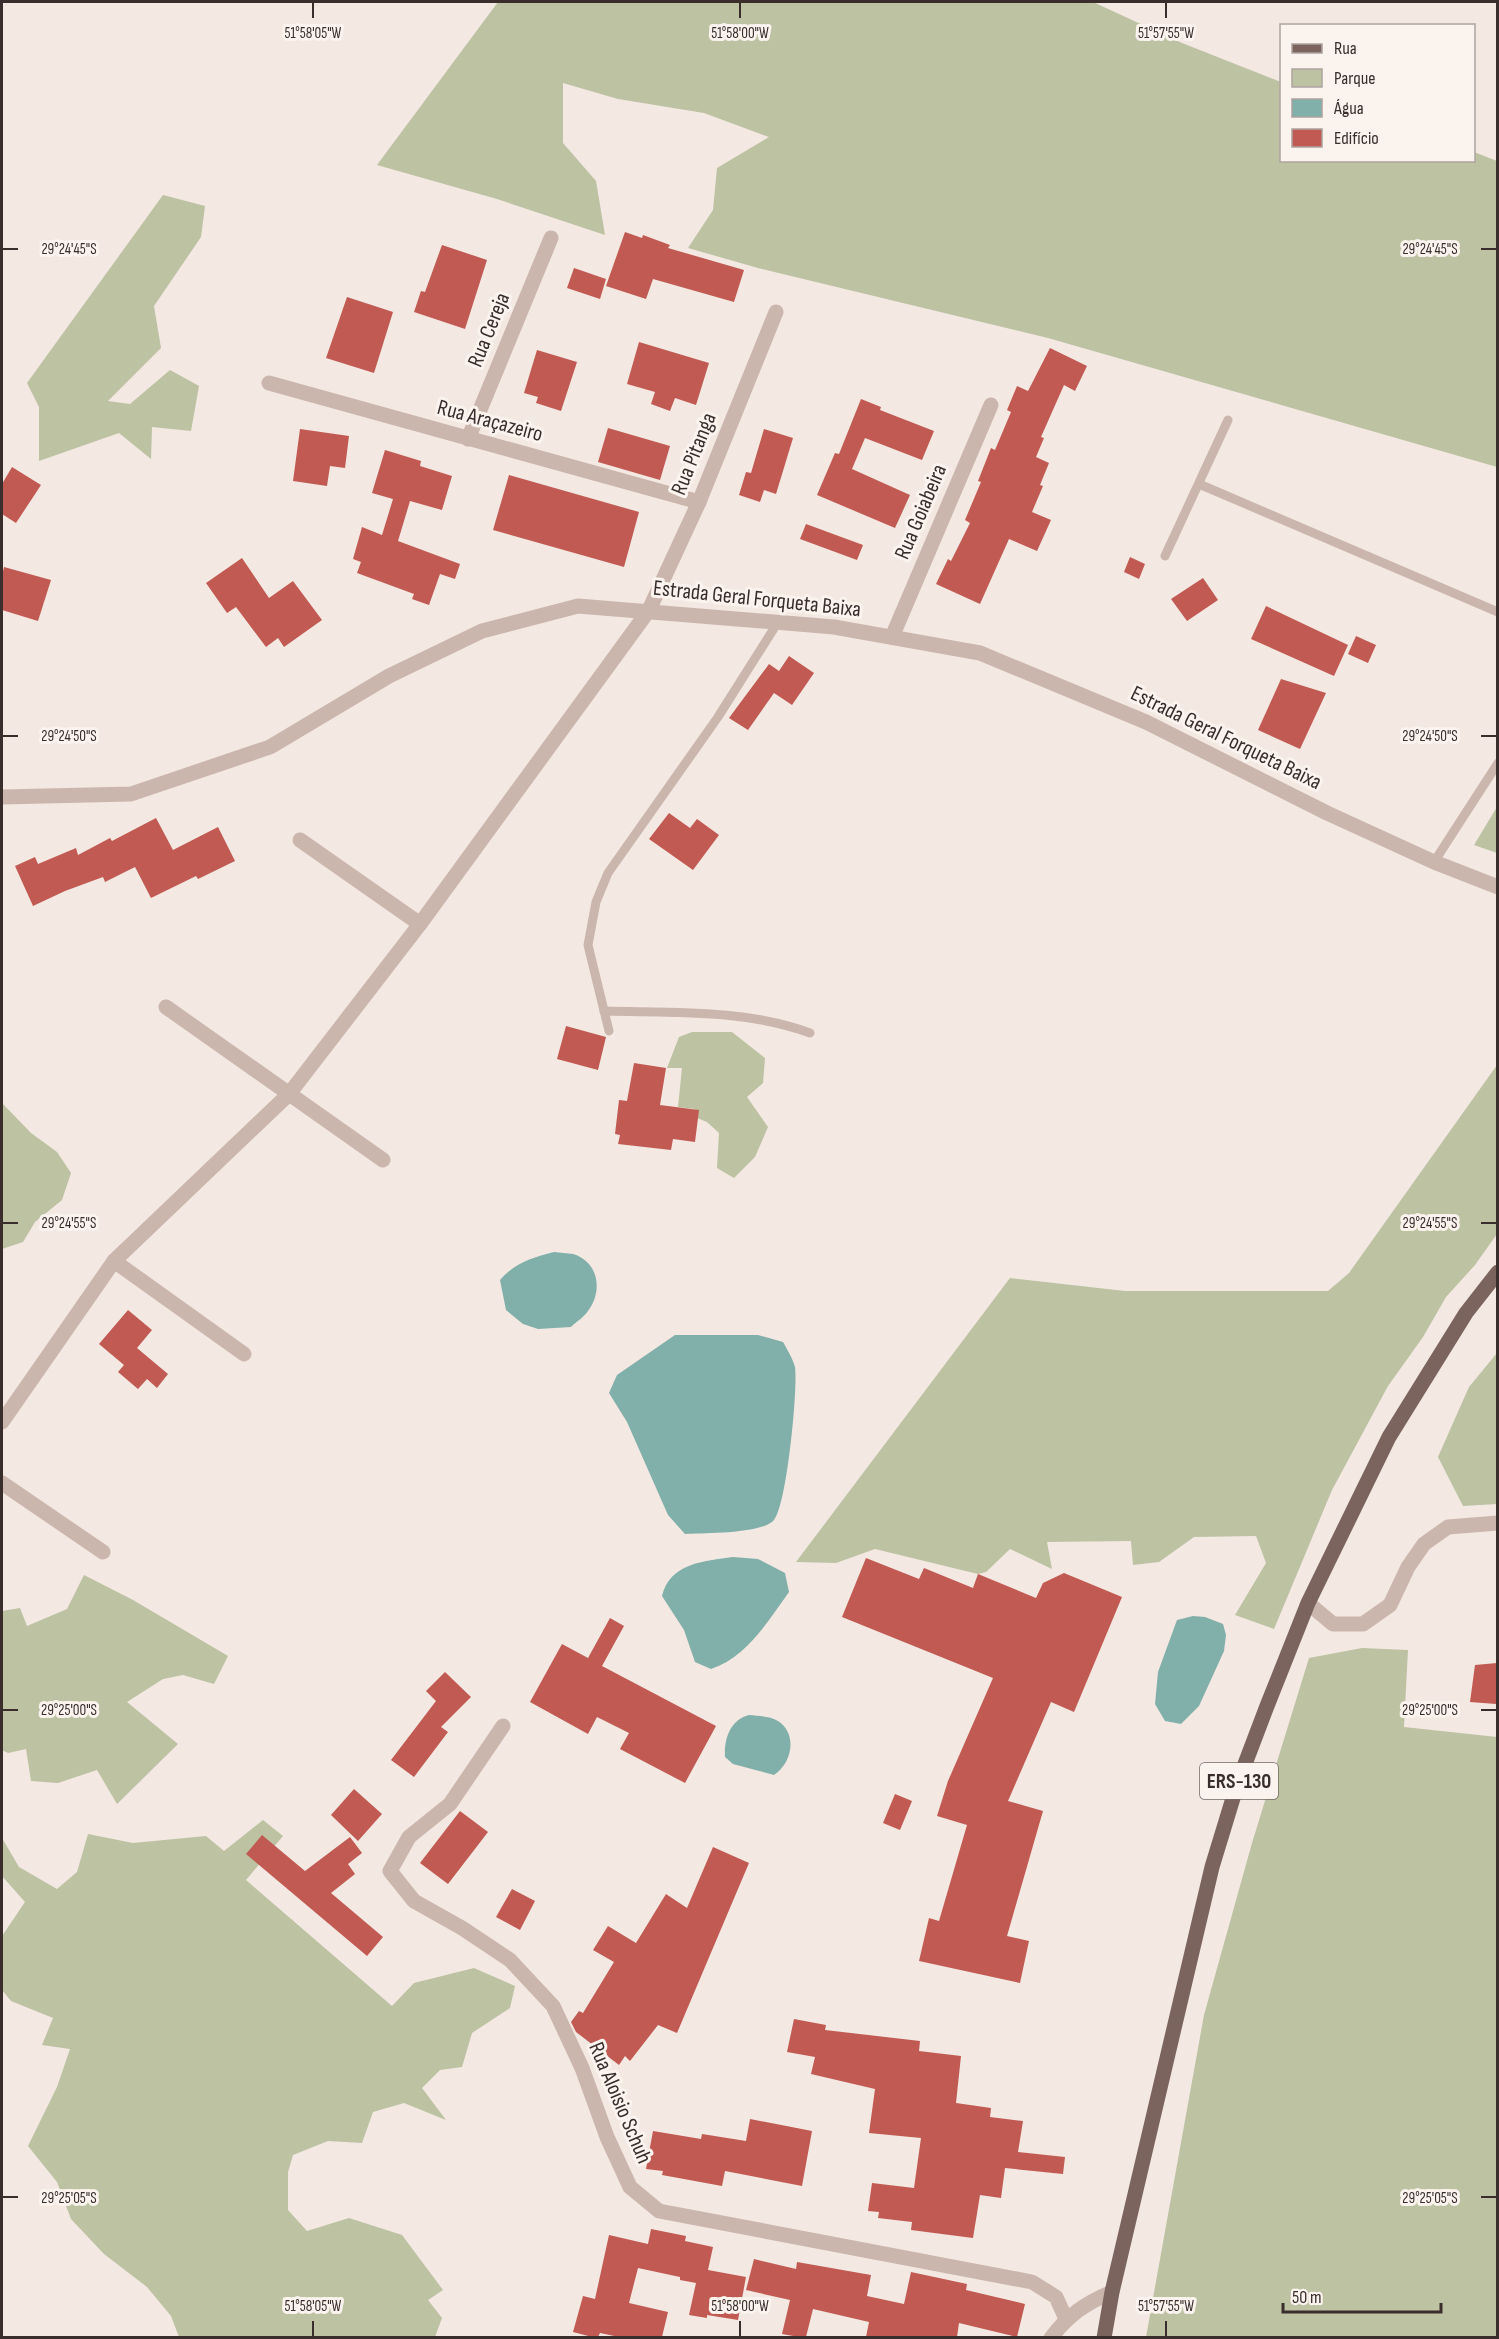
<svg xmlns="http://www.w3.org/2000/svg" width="1499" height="2339" font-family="'Sofia Sans Condensed',sans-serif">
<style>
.green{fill:#bcc2a2}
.water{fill:#81afa9}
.building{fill:#c15a52}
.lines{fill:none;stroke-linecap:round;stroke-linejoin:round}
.service{stroke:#cbb6ad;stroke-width:9}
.minor{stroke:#cbb6ad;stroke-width:15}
.tertiary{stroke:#cbb6ad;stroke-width:15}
.primary{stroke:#7b635e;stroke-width:15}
.ticks{fill:none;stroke:#3a2e2c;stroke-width:2}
.labels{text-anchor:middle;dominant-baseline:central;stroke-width:6;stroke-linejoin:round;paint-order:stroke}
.shield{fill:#faf3ee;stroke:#746966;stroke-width:1.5}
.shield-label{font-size:21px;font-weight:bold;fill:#3a2e2c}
.street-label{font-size:22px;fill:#3a2e2c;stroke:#faf3ee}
.ticks-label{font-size:15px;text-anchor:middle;fill:#3a2e2c;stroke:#faf3ee;stroke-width:6;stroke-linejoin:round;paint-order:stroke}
</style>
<rect width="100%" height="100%" fill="#f3e8e2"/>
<g class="green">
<path d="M 498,2 L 1093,2 L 1182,43 L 1281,82 L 1282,160 L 1474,160 L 1474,152 L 1497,161 L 1497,467 L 1048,338 L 758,268 L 688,248 L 713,210 L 717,168 L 769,137 L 704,113 L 618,99 L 563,83 L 563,143 L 596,181 L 605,235 L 497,199 L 377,165 Z"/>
<path d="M 163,195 L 205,206 L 201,237 L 154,306 L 161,348 L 108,401 L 130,404 L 170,370 L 199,386 L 191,431 L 152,427 L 151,459 L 119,433 L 39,461 L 39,407 L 27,383 Z"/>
<path d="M 1497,807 L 1497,853 L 1474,845 Z"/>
<path d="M 692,1032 L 732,1032 L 765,1058 L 763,1083 L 747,1097 L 768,1127 L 755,1157 L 734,1178 L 717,1168 L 719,1133 L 707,1122 L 697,1118 L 695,1109 L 678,1107 L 682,1068 L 667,1068 L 679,1037 Z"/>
<path d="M 1497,1065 L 1497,1234 L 1475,1265 L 1446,1297 L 1423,1337 L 1388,1386 L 1332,1490 L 1274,1629 L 1235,1615 L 1266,1563 L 1256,1536 L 1194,1537 L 1159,1562 L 1133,1565 L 1131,1541 L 1047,1542 L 1052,1569 L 1010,1549 L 986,1572 L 978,1574 L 875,1549 L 836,1563 L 796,1562 L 1010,1278 L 1125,1291 L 1328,1291 L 1349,1273 Z"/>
<path d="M 2,1103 L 31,1133 L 57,1152 L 71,1173 L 62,1200 L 35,1222 L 23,1242 L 2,1249 Z"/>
<path d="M 1497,1353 L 1497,1504 L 1463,1506 L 1438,1457 L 1469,1387 Z"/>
<path d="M 84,1575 L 133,1600 L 228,1656 L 214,1684 L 183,1675 L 163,1679 L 127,1702 L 178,1744 L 117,1804 L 97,1770 L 58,1783 L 31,1781 L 26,1749 L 8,1753 L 2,1750 L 2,1611 L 20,1608 L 27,1626 L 67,1609 Z"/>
<path d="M 1362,1648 L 1408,1650 L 1404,1727 L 1497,1737 L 1497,2337 L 1146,2337 L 1204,2015 L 1252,1843 L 1309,1658 Z"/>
<path d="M 263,1820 L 283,1836 L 246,1880 L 392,2006 L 414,1983 L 474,1968 L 515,1986 L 510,2008 L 472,2033 L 462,2067 L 440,2070 L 422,2088 L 446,2120 L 404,2103 L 373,2112 L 362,2143 L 328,2141 L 293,2155 L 288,2172 L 288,2210 L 307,2231 L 349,2218 L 402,2235 L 443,2290 L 428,2300 L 442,2318 L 435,2337 L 179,2337 L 171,2316 L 147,2287 L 104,2254 L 71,2219 L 57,2182 L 28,2146 L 57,2087 L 70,2049 L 42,2045 L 53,2018 L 11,2001 L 2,1990 L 2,1936 L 25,1902 L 2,1876 L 2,1838 L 19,1867 L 57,1889 L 77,1872 L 88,1834 L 133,1843 L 206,1836 L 224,1851 Z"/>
</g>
<g class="water">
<path d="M 554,1252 C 560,1253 567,1253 573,1254 C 599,1262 603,1291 588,1311 C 584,1317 576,1322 571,1327 L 538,1329 L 523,1324 L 506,1310 L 500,1280 C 516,1262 532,1258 554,1252 Z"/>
<path d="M 675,1335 L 758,1335 L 783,1342 C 787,1349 793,1359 795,1367 C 798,1388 787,1505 774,1520 C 762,1534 704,1533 685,1534 L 668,1515 L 627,1422 L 609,1393 L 617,1375 Z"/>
<path d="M 733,1557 L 758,1559 L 785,1573 L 789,1592 C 768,1621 747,1657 711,1669 L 695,1662 L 684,1630 L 662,1596 C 670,1563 704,1561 733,1557 Z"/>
<path d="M 1193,1616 L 1205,1617 L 1223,1624 L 1226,1635 L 1224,1651 L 1199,1706 L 1181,1724 L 1165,1721 L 1155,1704 L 1158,1672 L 1177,1620 Z"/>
<path d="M 749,1715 C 758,1716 770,1716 778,1721 C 798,1734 792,1763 774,1775 L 733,1764 L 725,1757 C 724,1739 730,1720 749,1715 Z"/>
</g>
<g class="building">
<path d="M 625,232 L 642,238 L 643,235 L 670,245 L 668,248 L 744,270 L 734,302 L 653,279 L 646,299 L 606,286 Z"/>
<path d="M 442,245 L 487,260 L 465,329 L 414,312 L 421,291 L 425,292 Z"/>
<path d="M 574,268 L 606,279 L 600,299 L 567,288 Z"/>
<path d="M 347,297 L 393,312 L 374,373 L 326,358 Z"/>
<path d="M 639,342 L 709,363 L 696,405 L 675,398 L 670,411 L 651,404 L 655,392 L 627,384 Z"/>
<path d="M 1050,348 L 1087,366 L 1075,391 L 1064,385 L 1041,437 L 1044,438 L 1036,457 L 1049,463 L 1040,485 L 1043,486 L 1032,512 L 1051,520 L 1037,551 L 1009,539 L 980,604 L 936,584 L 948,559 L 951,561 L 970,523 L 965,520 L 981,482 L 978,481 L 991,448 L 995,450 L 1011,412 L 1007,410 L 1017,386 L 1028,391 Z"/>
<path d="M 537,350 L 577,362 L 561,411 L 536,403 L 538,397 L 524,393 Z"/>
<path d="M 861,399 L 881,407 L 880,410 L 934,431 L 922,460 L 865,438 L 852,469 L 910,495 L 895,528 L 817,495 L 835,453 L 839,454 Z"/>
<path d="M 608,428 L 670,446 L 660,480 L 598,462 Z"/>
<path d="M 300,429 L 349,436 L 345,468 L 330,466 L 327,486 L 293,481 Z"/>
<path d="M 764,429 L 793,438 L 776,494 L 764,490 L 760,502 L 739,495 L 746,472 L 751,473 Z"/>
<path d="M 385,450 L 421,461 L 420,466 L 452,476 L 442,510 L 410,501 L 398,541 L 460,564 L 455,579 L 440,574 L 429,605 L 412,599 L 414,594 L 357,573 L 361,562 L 353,559 L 362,527 L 382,535 L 393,499 L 372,493 Z"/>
<path d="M 12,467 L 41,485 L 16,523 L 2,514 L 2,484 Z"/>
<path d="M 509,475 L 639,512 L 624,567 L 493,530 Z"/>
<path d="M 806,524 L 863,545 L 857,560 L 800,539 Z"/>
<path d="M 1130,557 L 1145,564 L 1139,579 L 1124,572 Z"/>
<path d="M 242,558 L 269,598 L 293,581 L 322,620 L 284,647 L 278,638 L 266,647 L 236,607 L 227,613 L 206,583 Z"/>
<path d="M 4,567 L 51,580 L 38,621 L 2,610 L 2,576 Z"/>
<path d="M 1203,578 L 1218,600 L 1187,621 L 1171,599 Z"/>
<path d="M 1266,606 L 1348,645 L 1334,676 L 1251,639 Z"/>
<path d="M 1356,636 L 1376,645 L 1368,663 L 1348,654 Z"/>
<path d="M 789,656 L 814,673 L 792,705 L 774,693 L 748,730 L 729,718 L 769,664 L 779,671 Z"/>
<path d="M 1281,679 L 1326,693 L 1300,749 L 1258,730 Z"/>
<path d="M 669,813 L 690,828 L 697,819 L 719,835 L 693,870 L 649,839 Z"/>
<path d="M 156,818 L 173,850 L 218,827 L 235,861 L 198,879 L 196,876 L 151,898 L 135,867 L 105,882 L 103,877 L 65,891 L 33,906 L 15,866 L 35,857 L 38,864 L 76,848 L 78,855 L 110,838 L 112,841 Z"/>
<path d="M 566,1026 L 606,1037 L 598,1070 L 557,1059 Z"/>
<path d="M 634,1063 L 666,1068 L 660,1105 L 699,1110 L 695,1142 L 673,1139 L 671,1150 L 618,1144 L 620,1135 L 615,1134 L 619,1100 L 627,1101 Z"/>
<path d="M 128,1310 L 152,1330 L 137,1348 L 168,1374 L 157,1388 L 147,1379 L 138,1389 L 118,1372 L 124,1365 L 99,1344 Z"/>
<path d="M 866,1558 L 919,1579 L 924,1568 L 973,1588 L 978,1574 L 1036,1598 L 1043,1583 L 1064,1573 L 1122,1597 L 1074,1712 L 1051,1702 L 1008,1801 L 1043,1811 L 1007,1936 L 1029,1941 L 1020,1983 L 919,1961 L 929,1918 L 939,1921 L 967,1825 L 937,1816 L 948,1781 L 993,1678 L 842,1617 Z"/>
<path d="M 610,1618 L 624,1626 L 602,1666 L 716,1726 L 685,1783 L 620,1749 L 629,1733 L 597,1717 L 588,1734 L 530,1702 L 562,1644 L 588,1658 Z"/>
<path d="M 1497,1663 L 1496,1704 L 1470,1702 L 1475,1665 Z"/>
<path d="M 445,1672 L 471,1697 L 441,1727 L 448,1732 L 414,1777 L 391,1760 L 436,1701 L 426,1691 Z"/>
<path d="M 354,1789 L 382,1814 L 358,1841 L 331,1815 Z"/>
<path d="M 895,1794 L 912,1801 L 900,1830 L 883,1823 Z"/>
<path d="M 460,1811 L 488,1832 L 448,1884 L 420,1863 Z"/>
<path d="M 262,1835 L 305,1871 L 350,1837 L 362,1853 L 348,1864 L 355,1874 L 331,1893 L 383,1937 L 367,1956 L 246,1854 Z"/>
<path d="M 713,1847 L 749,1863 L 677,2033 L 658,2025 L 630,2061 L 625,2056 L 619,2065 L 576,2032 L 571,2022 L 579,2011 L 583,2013 L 614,1962 L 593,1950 L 608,1926 L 636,1943 L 666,1894 L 687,1908 Z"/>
<path d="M 512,1889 L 535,1901 L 520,1930 L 496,1917 Z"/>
<path d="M 794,2019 L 826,2025 L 825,2030 L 920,2041 L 919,2051 L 961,2056 L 956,2103 L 991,2108 L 990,2117 L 1023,2121 L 1018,2152 L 1065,2157 L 1063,2174 L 1005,2168 L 1001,2198 L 980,2195 L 973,2238 L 911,2230 L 912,2222 L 878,2218 L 879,2212 L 868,2211 L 872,2183 L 914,2188 L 921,2138 L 869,2133 L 875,2089 L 811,2074 L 815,2057 L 787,2052 Z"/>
<path d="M 750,2119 L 812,2131 L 802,2186 L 725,2171 L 722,2186 L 662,2175 L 663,2171 L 646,2169 L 653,2131 L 701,2139 L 702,2134 L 746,2141 Z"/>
<path d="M 651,2229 L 686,2236 L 685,2241 L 713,2247 L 708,2270 L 746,2277 L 738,2320 L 707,2315 L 707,2318 L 689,2315 L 696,2283 L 680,2280 L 680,2277 L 638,2268 L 629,2303 L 668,2312 L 662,2337 L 619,2337 L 600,2333 L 598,2337 L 592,2337 L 573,2332 L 583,2296 L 595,2299 L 609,2235 L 648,2244 Z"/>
<path d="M 754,2259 L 796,2269 L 797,2262 L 871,2275 L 867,2296 L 904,2304 L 911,2272 L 967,2284 L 966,2290 L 1025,2304 L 1017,2337 L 959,2323 L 957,2337 L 866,2337 L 869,2322 L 813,2309 L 806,2337 L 799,2337 L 782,2334 L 790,2300 L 746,2290 Z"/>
</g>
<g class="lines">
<g class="service">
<path d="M 1199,484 L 1498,612"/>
<path d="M 1165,556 L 1228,420"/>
<path d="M 1434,862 L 1498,763"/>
<path d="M 604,1011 C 672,1013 746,1009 810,1033"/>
<path d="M 609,1031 L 588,945 L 596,902 L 608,873 L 718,717 L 778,622"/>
</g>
<g class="minor">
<path d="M 269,383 L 699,502"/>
<path d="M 468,439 L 551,238"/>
<path d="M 892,637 L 991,405"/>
<path d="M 300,840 L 420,924"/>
<path d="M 166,1007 L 383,1160"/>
<path d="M 114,1261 L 244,1354"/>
<path d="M 2,1422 L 114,1261 L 289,1094 L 420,924 L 649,610 L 699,502 L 776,312"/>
<path d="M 2,1483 L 103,1552"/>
<path d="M 1308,1603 L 1333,1624 L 1363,1624 L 1390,1605 L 1408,1567 L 1424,1544 L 1448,1527 L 1498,1523"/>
<path d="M 503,1726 L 450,1804 L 409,1837 L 390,1871 L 414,1901 L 462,1928 L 510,1960 L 553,2006 L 582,2068 L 607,2137 L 630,2187 L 659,2211 L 1032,2282 L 1056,2297 L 1066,2319"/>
<path d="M 1051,2338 C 1068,2315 1086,2303 1112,2292"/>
</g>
<path class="tertiary" d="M 2,797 L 131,794 L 270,747 L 389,676 L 482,631 L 578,606 L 834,627 L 980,653 L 1146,722 L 1327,813 L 1434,862 L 1498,887"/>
<path class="primary" d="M 1104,2338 L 1112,2292 L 1212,1867 L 1237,1785 L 1267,1706 L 1308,1603 L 1389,1437 L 1466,1313 L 1498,1272"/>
</g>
<path class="ticks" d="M 313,3 L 313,18M 740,3 L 740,18M 1166,3 L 1166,18M 3,249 L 18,249M 1481,249 L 1496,249M 3,736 L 18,736M 1481,736 L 1496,736M 3,1223 L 18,1223M 1481,1223 L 1496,1223M 3,1710 L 18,1710M 1481,1710 L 1496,1710M 3,2197 L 18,2197M 1481,2197 L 1496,2197M 313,2321 L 313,2336M 740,2321 L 740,2336M 1166,2321 L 1166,2336"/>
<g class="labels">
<rect class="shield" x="1200" y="1763" width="78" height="36" rx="4.5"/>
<g class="shield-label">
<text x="1239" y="1781">ERS-130</text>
</g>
<g class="street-label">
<text transform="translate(489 330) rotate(-68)">Rua Cereja</text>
<text transform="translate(490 421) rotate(15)">Rua Araçazeiro</text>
<text transform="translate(694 454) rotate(-68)">Rua Pitanga</text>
<text transform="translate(921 512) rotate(-67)">Rua Goiabeira</text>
<text transform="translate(757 599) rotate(6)">Estrada Geral Forqueta Baixa</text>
<text transform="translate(1226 738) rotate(26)">Estrada Geral Forqueta Baixa</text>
<text transform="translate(620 2103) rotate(67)">Rua Aloisio Schuh</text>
</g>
</g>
<g class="ticks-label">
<text x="313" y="38">51°58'05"W</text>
<text x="740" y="38">51°58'00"W</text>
<text x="1166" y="38">51°57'55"W</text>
<text x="69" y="254">29°24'45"S</text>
<text x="1430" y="254">29°24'45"S</text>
<text x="69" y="741">29°24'50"S</text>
<text x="1430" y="741">29°24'50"S</text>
<text x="69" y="1228">29°24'55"S</text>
<text x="1430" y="1228">29°24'55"S</text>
<text x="69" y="1715">29°25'00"S</text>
<text x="1430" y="1715">29°25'00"S</text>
<text x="69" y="2203">29°25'05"S</text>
<text x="1430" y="2203">29°25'05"S</text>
<text x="313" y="2311">51°58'05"W</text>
<text x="740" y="2311">51°58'00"W</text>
<text x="1166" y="2311">51°57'55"W</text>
</g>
<rect width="1499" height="2339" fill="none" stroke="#3a2e2c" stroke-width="6"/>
<rect x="1280" y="24" width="195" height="138" fill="#faf3ee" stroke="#ada4a0" stroke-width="1.5"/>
<rect x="1292" y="44" width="30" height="9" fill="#7b635e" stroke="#ada4a0" stroke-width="1.5"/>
<text x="1334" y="54" font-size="18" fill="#3a2e2c">Rua</text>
<rect x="1292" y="69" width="30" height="18" fill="#bcc2a2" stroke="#ada4a0" stroke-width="1.5"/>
<text x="1334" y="84" font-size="18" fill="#3a2e2c">Parque</text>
<rect x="1292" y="99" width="30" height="18" fill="#81afa9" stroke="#ada4a0" stroke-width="1.5"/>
<text x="1334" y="114" font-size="18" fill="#3a2e2c">Água</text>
<rect x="1292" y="129" width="30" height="18" fill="#c15a52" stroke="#ada4a0" stroke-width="1.5"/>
<text x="1334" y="144" font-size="18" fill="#3a2e2c">Edifício</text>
<path d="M1283 2303v9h158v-9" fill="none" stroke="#3a2e2c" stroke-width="3"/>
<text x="1292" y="2303" font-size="18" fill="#3a2e2c" stroke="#faf3ee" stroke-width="4.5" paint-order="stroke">50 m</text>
</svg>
